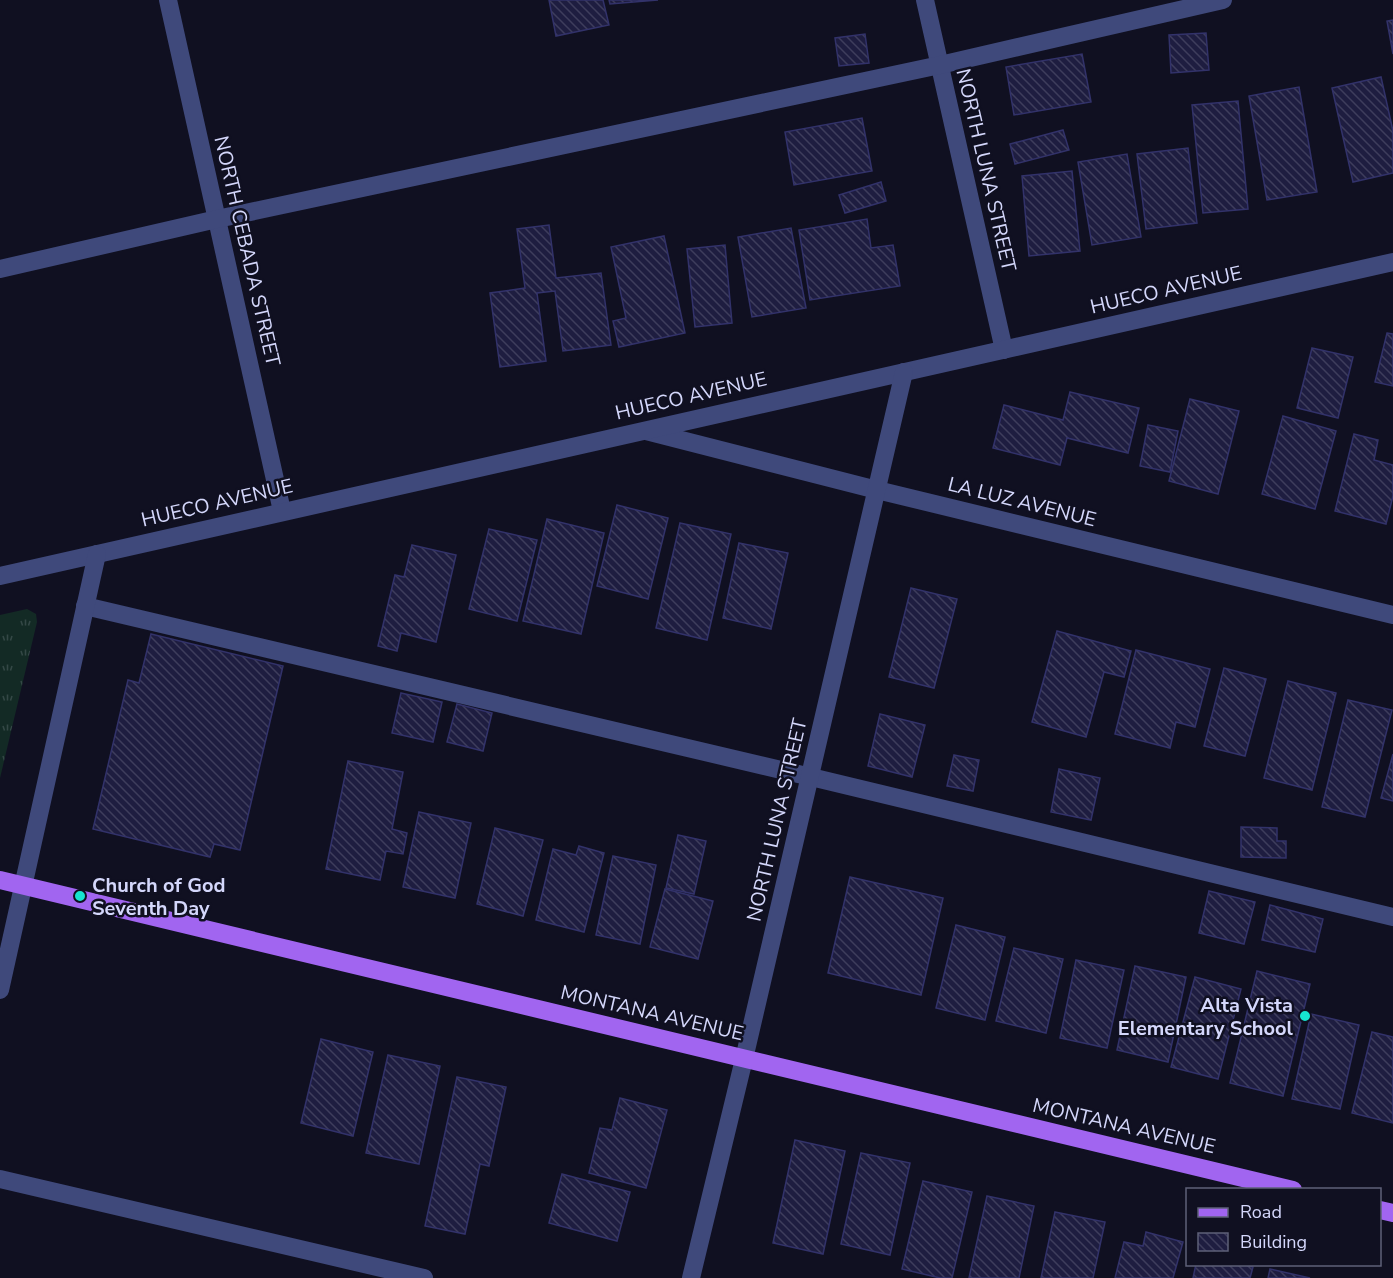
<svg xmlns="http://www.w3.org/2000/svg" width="1393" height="1278" font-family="'Nunito Sans',sans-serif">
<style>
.park{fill:url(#park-tufts)}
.building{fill:url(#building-back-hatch);stroke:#32326a;stroke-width:1.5}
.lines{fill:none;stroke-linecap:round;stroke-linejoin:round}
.minor{stroke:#3f497b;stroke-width:18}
.major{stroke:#a165f0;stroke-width:18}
.poi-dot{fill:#16e4d0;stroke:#101021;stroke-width:2}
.labels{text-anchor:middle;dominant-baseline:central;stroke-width:5;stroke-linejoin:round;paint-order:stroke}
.street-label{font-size:20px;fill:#d4d7fb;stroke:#101021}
.poi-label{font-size:20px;font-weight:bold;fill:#d4d7fb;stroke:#101021;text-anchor:start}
</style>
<defs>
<pattern id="park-tufts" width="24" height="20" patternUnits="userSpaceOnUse" patternTransform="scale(1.5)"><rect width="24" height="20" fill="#132a25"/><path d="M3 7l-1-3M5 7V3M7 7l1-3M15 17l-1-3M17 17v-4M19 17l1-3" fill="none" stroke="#344846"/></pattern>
<pattern id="building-back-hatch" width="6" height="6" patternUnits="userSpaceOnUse" patternTransform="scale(1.5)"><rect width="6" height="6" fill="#1e1d40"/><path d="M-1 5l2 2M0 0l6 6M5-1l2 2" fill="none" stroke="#3e3d5c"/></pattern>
</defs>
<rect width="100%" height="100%" fill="#101021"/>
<path class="park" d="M 27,609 L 36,614 L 37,622 L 0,778 L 0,615 Z"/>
<g class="building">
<path d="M 549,0 L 603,0 L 609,25 L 556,36 Z"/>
<path d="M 609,0 L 658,0 L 610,4 Z"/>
<path d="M 1393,20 L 1393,54 L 1387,21 Z"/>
<path d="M 1206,33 L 1209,70 L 1171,73 L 1169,35 Z"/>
<path d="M 865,34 L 869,63 L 839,66 L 835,38 Z"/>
<path d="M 1082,54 L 1091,102 L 1014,115 L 1006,67 Z"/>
<path d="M 1381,77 L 1393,131 L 1393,173 L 1353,182 L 1332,88 Z"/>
<path d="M 1299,87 L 1317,192 L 1267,200 L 1249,96 Z"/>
<path d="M 1238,101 L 1248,209 L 1203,213 L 1192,105 Z"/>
<path d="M 862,118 L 872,171 L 794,185 L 785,132 Z"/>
<path d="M 1063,130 L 1069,150 L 1015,164 L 1010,144 Z"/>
<path d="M 1188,148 L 1197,223 L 1146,229 L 1137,154 Z"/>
<path d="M 1127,154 L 1141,237 L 1092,245 L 1078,162 Z"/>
<path d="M 1072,171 L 1080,251 L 1029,256 L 1022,176 Z"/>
<path d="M 881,182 L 886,201 L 845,213 L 839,195 Z"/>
<path d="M 867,219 L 871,248 L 893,245 L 900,286 L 810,300 L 799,230 Z"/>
<path d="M 549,225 L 556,278 L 601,273 L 611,345 L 563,351 L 555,291 L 537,293 L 546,361 L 500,367 L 490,293 L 525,288 L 517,229 Z"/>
<path d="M 791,228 L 806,308 L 752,317 L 738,237 Z"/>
<path d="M 664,236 L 685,333 L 619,347 L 613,321 L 626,318 L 611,247 Z"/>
<path d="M 725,245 L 732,323 L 695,327 L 687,249 Z"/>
<path d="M 1387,333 L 1393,334 L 1393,386 L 1375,382 Z"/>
<path d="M 1312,348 L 1353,357 L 1338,418 L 1297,408 Z"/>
<path d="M 1070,392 L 1139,408 L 1128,453 L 1067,438 L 1060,465 L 993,448 L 1004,405 L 1063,420 Z"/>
<path d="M 1190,399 L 1239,411 L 1218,494 L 1169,481 Z"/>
<path d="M 1283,416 L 1336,431 L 1315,509 L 1262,494 Z"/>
<path d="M 1148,425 L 1178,431 L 1170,472 L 1140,466 Z"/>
<path d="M 1354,434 L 1378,440 L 1374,460 L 1393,465 L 1393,496 L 1386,524 L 1335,511 Z"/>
<path d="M 617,505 L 668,518 L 648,599 L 597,586 Z"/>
<path d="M 547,519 L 604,533 L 581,634 L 523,621 Z"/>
<path d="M 680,523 L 731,534 L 707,640 L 656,628 Z"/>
<path d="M 489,529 L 537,540 L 517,621 L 469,609 Z"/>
<path d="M 739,543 L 788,553 L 771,629 L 723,618 Z"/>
<path d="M 412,545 L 456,555 L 436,642 L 401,633 L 397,651 L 378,646 L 395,575 L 404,577 Z"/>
<path d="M 911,588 L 957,599 L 934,688 L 889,677 Z"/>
<path d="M 1057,631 L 1131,651 L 1124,677 L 1104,672 L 1086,737 L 1032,722 Z"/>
<path d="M 151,634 L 283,666 L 240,850 L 214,844 L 210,857 L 93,829 L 128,680 L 139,683 Z"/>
<path d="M 1136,650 L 1210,669 L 1195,727 L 1176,722 L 1170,748 L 1115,734 Z"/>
<path d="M 1224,668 L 1266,679 L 1245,756 L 1204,746 Z"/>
<path d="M 1288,681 L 1336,693 L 1312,790 L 1264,778 Z"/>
<path d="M 401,693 L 442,702 L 433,742 L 392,733 Z"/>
<path d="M 1348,700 L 1392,710 L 1365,817 L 1322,807 Z"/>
<path d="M 457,704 L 492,713 L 483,751 L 447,742 Z"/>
<path d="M 880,714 L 925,725 L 912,777 L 868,766 Z"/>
<path d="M 1393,754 L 1393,801 L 1381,798 Z"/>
<path d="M 954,755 L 979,760 L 973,791 L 947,786 Z"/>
<path d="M 348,761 L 403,772 L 392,829 L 407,833 L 403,854 L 386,851 L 380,880 L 326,869 Z"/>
<path d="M 1059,769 L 1100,778 L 1091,820 L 1051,812 Z"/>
<path d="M 419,812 L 471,823 L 455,898 L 403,887 Z"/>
<path d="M 1241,827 L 1277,828 L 1277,841 L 1286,841 L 1286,858 L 1241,857 Z"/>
<path d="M 495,828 L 543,840 L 523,916 L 477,904 Z"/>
<path d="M 678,835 L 706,841 L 694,894 L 666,888 Z"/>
<path d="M 579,846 L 604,853 L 584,932 L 536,920 L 553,849 L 576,855 Z"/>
<path d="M 613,856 L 656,865 L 640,944 L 596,935 Z"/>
<path d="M 850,877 L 943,898 L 921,995 L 828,973 Z"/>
<path d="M 665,889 L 713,901 L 698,959 L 650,947 Z"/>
<path d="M 1209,891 L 1255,902 L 1244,944 L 1199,933 Z"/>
<path d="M 1270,905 L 1323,919 L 1315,952 L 1262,940 Z"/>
<path d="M 956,925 L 1005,937 L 985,1020 L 936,1008 Z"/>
<path d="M 1014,948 L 1063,959 L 1046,1033 L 996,1021 Z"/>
<path d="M 1076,960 L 1124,970 L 1107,1048 L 1060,1038 Z"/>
<path d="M 1135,966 L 1186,977 L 1168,1062 L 1117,1050 Z"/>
<path d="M 1257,971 L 1310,984 L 1283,1096 L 1230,1083 Z"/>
<path d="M 1195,977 L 1241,989 L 1218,1079 L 1171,1067 Z"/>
<path d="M 1311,1014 L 1359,1025 L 1340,1109 L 1292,1099 Z"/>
<path d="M 1372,1032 L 1393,1037 L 1393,1123 L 1352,1113 Z"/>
<path d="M 321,1039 L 373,1052 L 353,1136 L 301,1123 Z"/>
<path d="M 388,1055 L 440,1066 L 419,1164 L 366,1153 Z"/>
<path d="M 457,1077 L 506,1087 L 489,1166 L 480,1164 L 465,1234 L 425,1226 Z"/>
<path d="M 620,1098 L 667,1110 L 646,1188 L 589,1173 L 600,1128 L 612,1130 Z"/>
<path d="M 795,1140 L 845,1151 L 823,1254 L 773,1243 Z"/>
<path d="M 861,1153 L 910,1163 L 890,1255 L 841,1244 Z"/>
<path d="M 562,1174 L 630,1192 L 617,1241 L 549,1223 Z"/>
<path d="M 923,1181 L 972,1192 L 952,1278 L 940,1278 L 902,1269 Z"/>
<path d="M 987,1196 L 1034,1206 L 1019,1278 L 969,1278 Z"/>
<path d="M 1055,1212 L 1105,1222 L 1093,1278 L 1041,1278 Z"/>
<path d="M 1146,1232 L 1183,1242 L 1173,1278 L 1115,1278 L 1124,1242 L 1143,1246 Z"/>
<path d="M 1196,1264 L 1242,1264 L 1253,1267 L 1250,1278 L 1193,1278 Z"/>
<path d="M 1270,1269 L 1310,1278 L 1268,1278 Z"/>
</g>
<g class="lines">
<g class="minor">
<path d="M 168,0 L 282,511"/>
<path d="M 925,0 L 1004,350"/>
<path d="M 0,269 L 217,219 L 940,65 L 1223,0"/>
<path d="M 646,431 L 877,490 L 1393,615"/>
<path d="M 0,576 L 1393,262"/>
<path d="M 85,606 L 811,777 L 1393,917"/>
<path d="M 0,990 L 97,554"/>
<path d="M 0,1179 L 424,1278"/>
<path d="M 691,1278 L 744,1059 L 904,372"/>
</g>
<g class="major">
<path d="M 0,880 L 1293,1190"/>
<path d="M 1380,1210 L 1393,1213"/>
</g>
</g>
<g class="poi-dot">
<circle cx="80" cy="896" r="6"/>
<circle cx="1305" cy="1016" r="6"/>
</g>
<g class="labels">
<g class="street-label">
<text transform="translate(986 170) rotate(77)">NORTH LUNA STREET</text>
<text transform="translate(247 251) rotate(77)">NORTH CEBADA STREET</text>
<text transform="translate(1166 290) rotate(-13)">HUECO AVENUE</text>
<text transform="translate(691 396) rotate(-13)">HUECO AVENUE</text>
<text transform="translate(1022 502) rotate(14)">LA LUZ AVENUE</text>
<text transform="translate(217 503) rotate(-13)">HUECO AVENUE</text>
<text transform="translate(777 820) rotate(-77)">NORTH LUNA STREET</text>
<text transform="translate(652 1013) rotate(13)">MONTANA AVENUE</text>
<text transform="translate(1124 1126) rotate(13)">MONTANA AVENUE</text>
</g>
<g class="poi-label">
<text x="92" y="885">Church of God<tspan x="92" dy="23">Seventh Day</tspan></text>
<text x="1293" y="1005" text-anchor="end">Alta Vista<tspan x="1293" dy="23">Elementary School</tspan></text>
</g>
</g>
<rect x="1186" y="1188" width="195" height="78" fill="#101021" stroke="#5e6078" stroke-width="1.5"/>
<rect x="1198" y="1208" width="30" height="9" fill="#a165f0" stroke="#5e6078" stroke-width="1.5"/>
<text x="1240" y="1218" font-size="18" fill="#d4d7fb">Road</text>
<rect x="1198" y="1233" width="30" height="18" fill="url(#building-back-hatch)" stroke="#5e6078" stroke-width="1.5"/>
<text x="1240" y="1248" font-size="18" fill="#d4d7fb">Building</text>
</svg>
